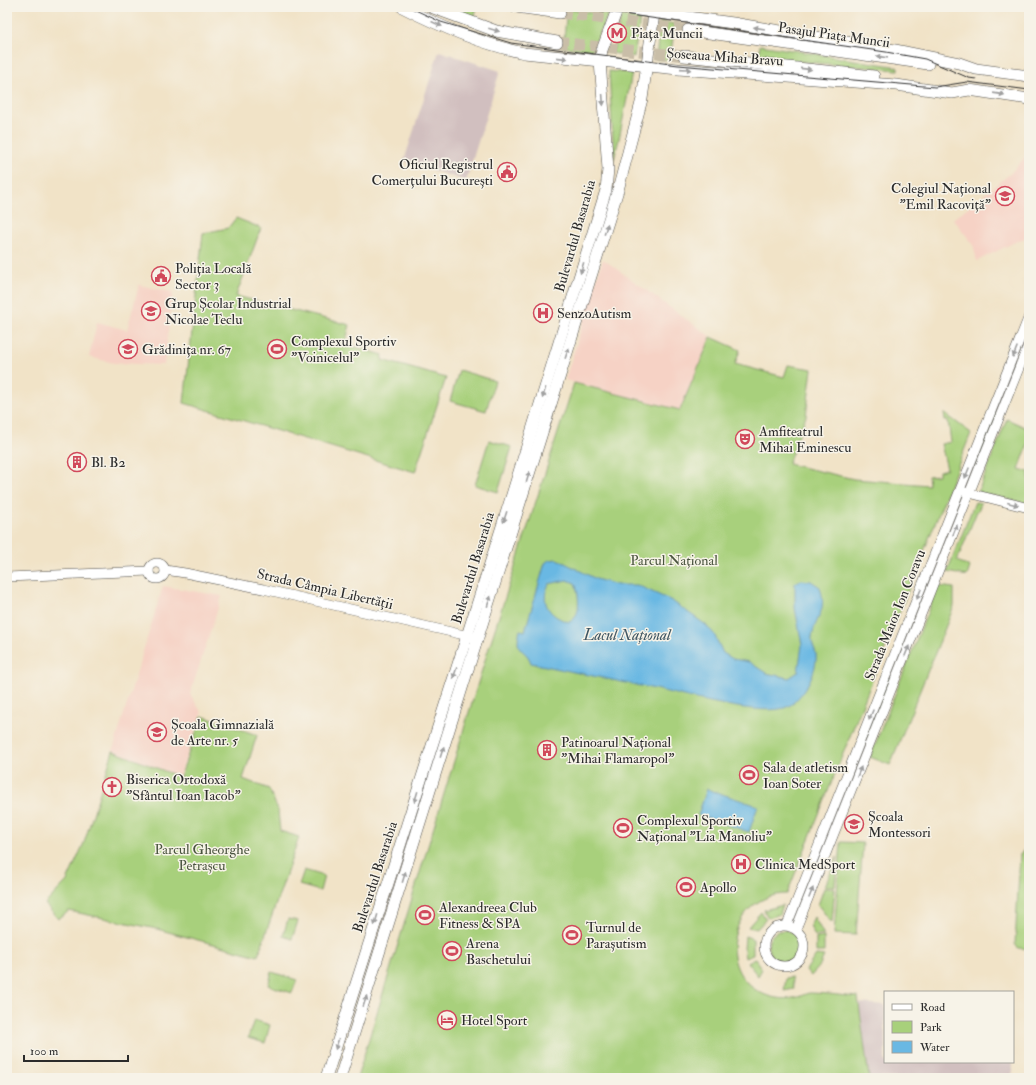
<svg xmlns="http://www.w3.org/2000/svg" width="1036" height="1085" font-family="'IM FELL Double Pica',serif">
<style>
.built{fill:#f6d2c5}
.industrial{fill:#d1bfbf}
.green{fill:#a8d07b;stroke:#6a7e53}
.water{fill:#69b8e3;stroke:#4a7287;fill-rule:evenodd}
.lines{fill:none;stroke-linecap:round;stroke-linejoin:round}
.major-tunnel{stroke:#c9bea8;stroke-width:11;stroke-dasharray:11 5.5;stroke-linecap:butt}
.minor-casing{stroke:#494742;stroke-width:10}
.major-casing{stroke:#494742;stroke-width:12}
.minor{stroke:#fff;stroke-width:9}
.major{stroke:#fff;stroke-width:11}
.tram{stroke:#2b2b2b;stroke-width:1}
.oneway{fill:#a0a0a0}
.labels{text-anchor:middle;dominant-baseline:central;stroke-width:3;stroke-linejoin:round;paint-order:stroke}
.poi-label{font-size:14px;fill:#2b2b2b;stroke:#f7f3e8;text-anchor:start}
.street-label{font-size:14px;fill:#2b2b2b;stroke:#f7f3e8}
.park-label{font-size:14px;fill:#4a543f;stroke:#f7f3e8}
.water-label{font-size:15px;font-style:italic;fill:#3e5562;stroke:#f7f3e8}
</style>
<rect width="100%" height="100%" fill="#f7f3e8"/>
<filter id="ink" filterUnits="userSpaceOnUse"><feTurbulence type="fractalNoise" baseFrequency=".025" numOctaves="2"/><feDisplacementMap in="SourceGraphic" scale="8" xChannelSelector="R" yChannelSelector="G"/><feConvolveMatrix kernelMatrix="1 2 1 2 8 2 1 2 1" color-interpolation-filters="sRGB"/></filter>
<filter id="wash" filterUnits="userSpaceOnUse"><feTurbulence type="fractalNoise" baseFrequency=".012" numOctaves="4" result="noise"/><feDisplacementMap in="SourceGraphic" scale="16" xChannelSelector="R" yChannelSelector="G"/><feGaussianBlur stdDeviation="0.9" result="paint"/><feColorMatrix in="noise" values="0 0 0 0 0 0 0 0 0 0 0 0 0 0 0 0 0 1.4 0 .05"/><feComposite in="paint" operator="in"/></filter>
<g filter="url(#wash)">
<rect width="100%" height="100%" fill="#f1e3c7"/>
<g class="built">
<path d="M 1029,153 L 1029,237 L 1019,240 L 977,261 L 973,244 L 953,219 L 1010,174 Z"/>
<path d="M 603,259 L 711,337 L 680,410 L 565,380 Z"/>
<path d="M 139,285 L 173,292 L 164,365 L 114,363 L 89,357 L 97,322 L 127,330 Z"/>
<path d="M 163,586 L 222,596 L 190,694 L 202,713 L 179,776 L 113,750 Z"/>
</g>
<g class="industrial">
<path d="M 439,51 L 500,71 L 466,181 L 404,161 Z"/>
<path d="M 859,1003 L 885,1005 L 885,1062 L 1013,1062 L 1012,1078 L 869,1078 Z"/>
</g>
<g class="green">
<path d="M 447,7 L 477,7 L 474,19 Z"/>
<path d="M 567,9 L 608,15 L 592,50 L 563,47 Z"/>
<path d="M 621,16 L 640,19 L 634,57 L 612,53 Z"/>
<path d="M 660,22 L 675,24 L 670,60 L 656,59 Z"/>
<path d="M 760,45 L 898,67 L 898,70 L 759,58 Z"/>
<path d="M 609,71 L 632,73 L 619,139 L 614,159 Z"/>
<path d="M 236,218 L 261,228 L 236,296 L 350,325 L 345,344 L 383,355 L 382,360 L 446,378 L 415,472 L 184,403 L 203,233 L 228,228 Z"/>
<path d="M 711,337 L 740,350 L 735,364 L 784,377 L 788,365 L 812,369 L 806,416 L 788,464 L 854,479 L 929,485 L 928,476 L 939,475 L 939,471 L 947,469 L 941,444 L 951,442 L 948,420 L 945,420 L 944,413 L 971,433 L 787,894 C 731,894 712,970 763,994 C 774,999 787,1000 798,997 C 802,996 806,993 810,993 C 826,993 843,996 858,997 L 869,1078 L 357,1078 L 485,660 L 574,383 L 680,410 Z"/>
<path d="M 459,370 L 495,381 L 486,411 L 450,401 Z"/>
<path d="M 1009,375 L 1013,377 L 969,486 L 967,486 Z"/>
<path d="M 1007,419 L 1029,429 L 1029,442 L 1019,469 L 1029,472 L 1029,504 L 978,492 Z"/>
<path d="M 489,440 L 512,447 L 498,492 L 475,485 Z"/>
<path d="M 975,502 L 981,503 L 978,511 L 977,511 L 957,561 L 970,567 L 967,576 L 947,572 Z"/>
<path d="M 938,586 L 954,588 L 954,606 L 890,765 L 870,757 Z"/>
<path d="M 889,676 L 893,677 L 849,782 L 848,782 Z"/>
<path d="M 202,716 L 257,735 L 243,779 L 269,789 L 278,810 L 280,831 L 299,837 L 258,956 L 157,929 L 69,911 L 58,919 L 45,904 L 67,881 L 84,843 L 113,751 L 180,777 Z"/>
<path d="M 841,842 L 863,843 L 856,935 L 834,934 Z"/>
<path d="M 1023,851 L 1029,851 L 1029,949 L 1018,948 L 1015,944 L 1020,854 Z"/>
<path d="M 837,857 L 835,886 L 825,886 Z"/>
<path d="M 304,870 L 324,876 L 320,891 L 299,885 Z"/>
<path d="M 824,888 L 835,888 L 832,923 L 818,905 Z"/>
<path d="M 783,905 L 780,914 L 768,918 L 764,910 Z"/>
<path d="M 761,912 L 766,919 L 757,929 L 748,927 Z"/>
<path d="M 814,917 L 824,935 L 815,936 L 810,926 Z"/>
<path d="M 288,919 L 298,921 L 292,939 L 283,936 Z"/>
<circle cx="784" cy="946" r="16"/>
<path d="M 745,936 L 753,939 L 753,955 L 745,958 L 744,950 Z"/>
<path d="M 824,937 L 824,952 L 816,952 L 816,938 Z"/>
<path d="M 816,955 L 824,956 L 819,967 L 811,976 L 806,970 Z"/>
<path d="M 755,959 L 762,969 L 758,976 L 747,962 Z"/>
<path d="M 272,972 L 297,980 L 292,993 L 268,985 Z"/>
<path d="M 792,977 L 794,989 L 784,991 L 786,978 Z"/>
<path d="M 254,1020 L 270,1025 L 265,1043 L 248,1038 Z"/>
</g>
<g class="water">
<path d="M 557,559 L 596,579 L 617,585 L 637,585 L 672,601 L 706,625 L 714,634 L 723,653 L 733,659 L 749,662 L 766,673 L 789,678 L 798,672 L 802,645 L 795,608 L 795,583 L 801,580 L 811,581 L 820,587 C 828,612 815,617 812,637 C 811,643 815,648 816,654 C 818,671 803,697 789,706 C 767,719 681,695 655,689 C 614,680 572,672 531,663 C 526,647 513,654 520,630 L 525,631 L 545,563 L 549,560 ZM 567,580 L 575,583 C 579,593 582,618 569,622 C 550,617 539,603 549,584 Z"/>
<path d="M 707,789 L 758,806 L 749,832 L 698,815 Z"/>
</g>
</g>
<g filter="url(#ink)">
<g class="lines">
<g class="major-tunnel">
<path d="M 560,13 L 688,30"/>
<path d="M 557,42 L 684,56"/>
</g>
<g class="minor-casing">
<g id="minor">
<path d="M 965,492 L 1029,508"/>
<circle cx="157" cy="571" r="8"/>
<path d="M 165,570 L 185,573 L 263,589 L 473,637"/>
<path d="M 7,577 L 149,571"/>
<path d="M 787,925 L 1029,316"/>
<circle cx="784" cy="946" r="20"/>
<path d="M 796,929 L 1029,343"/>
</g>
</g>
<g class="major-casing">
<g id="major">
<path d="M 402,7 C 441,27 481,44 524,53 L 678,69 L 896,85 L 952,93 L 969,90 L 1029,99"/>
<path d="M 431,7 L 496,31 L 557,42"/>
<path d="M 516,7 L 560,13"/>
<path d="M 613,7 L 733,23 L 895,50 L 959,63 L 976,69 L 1029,76"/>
<path d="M 688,30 L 928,64"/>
<path d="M 684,56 L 874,76"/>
<path d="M 326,1078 L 510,501 L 606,190 L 608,169 L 600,61 L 602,50 L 618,7"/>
<path d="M 340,1078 L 618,190 L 642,99 L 655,7"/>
</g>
</g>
<use href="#minor" class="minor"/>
<use href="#major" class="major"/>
<g class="tram">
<path d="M 409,7 L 441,22 L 511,43 L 678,65 L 935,87 L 967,82 L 1029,90"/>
<path d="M 575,7 L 886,52 L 925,59 L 969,78 L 976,79"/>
</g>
</g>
<defs><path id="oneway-solid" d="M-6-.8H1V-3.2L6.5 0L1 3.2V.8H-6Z"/></defs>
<g class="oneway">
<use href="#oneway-solid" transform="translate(437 24) rotate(24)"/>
<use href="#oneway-solid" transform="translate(759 28) rotate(-171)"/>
<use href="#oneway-solid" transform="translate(494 30) rotate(16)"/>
<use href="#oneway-solid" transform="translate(882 57) rotate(-172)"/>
<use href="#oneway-solid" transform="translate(562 58) rotate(6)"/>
<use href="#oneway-solid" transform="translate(686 69) rotate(4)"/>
<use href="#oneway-solid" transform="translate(806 69) rotate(6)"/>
<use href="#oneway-solid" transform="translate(999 94) rotate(8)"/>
<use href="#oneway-solid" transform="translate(603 100) rotate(86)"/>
<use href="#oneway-solid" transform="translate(606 229) rotate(-73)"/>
<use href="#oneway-solid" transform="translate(582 268) rotate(107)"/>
<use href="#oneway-solid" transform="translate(1015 352) rotate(112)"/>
<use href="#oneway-solid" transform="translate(567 353) rotate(-71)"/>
<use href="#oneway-solid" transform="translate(544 393) rotate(107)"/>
<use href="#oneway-solid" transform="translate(967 473) rotate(112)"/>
<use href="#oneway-solid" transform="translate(528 477) rotate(-73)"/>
<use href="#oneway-solid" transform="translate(1013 504) rotate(14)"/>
<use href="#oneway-solid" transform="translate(505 517) rotate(108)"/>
<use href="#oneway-solid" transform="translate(955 530) rotate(-68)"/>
<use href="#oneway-solid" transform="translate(919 594) rotate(112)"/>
<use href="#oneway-solid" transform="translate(489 601) rotate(-73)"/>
<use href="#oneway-solid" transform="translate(907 651) rotate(-68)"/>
<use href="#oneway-solid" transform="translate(455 673) rotate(108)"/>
<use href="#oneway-solid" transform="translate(871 715) rotate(112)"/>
<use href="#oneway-solid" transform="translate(442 752) rotate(-72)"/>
<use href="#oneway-solid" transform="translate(859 772) rotate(-68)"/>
<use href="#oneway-solid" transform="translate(416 797) rotate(107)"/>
<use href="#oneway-solid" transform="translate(404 877) rotate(-73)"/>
<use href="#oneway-solid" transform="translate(811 893) rotate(-68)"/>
<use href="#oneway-solid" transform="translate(376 920) rotate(107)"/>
<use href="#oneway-solid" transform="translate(365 1001) rotate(-72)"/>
<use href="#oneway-solid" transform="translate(337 1044) rotate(108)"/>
</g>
</g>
<defs>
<g id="metro-ring" transform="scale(1)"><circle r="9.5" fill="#f7f3e8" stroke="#d1495b" stroke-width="1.5"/><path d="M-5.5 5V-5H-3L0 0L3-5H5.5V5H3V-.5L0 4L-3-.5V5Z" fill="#d1495b"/></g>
<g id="civic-ring" transform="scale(1)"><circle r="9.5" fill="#f7f3e8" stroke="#d1495b" stroke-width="1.5"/><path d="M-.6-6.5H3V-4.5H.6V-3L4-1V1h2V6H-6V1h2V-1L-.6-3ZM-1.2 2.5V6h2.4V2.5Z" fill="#d1495b"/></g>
<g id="school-ring" transform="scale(1)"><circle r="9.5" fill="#f7f3e8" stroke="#d1495b" stroke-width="1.5"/><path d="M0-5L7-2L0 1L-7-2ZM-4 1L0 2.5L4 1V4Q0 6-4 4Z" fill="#d1495b"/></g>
<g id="hospital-ring" transform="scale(1)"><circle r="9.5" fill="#f7f3e8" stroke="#d1495b" stroke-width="1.5"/><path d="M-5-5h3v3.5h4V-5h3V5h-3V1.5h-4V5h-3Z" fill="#d1495b"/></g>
<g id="stadium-ring" transform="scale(1)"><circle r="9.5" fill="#f7f3e8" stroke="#d1495b" stroke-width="1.5"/><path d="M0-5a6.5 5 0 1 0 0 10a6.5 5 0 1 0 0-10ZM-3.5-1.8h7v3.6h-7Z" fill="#d1495b"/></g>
<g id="theatre-ring" transform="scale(1)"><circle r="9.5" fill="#f7f3e8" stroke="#d1495b" stroke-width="1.5"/><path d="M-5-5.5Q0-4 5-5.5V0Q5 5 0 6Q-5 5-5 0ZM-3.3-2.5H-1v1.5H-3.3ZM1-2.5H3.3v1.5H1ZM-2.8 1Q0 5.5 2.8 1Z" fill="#d1495b"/></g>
<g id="building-ring" transform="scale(1)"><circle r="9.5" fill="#f7f3e8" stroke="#d1495b" stroke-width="1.5"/><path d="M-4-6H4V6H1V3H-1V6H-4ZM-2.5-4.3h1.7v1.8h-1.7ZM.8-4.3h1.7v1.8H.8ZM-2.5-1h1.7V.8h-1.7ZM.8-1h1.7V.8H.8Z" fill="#d1495b"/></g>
<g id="church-ring" transform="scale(1)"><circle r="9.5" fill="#f7f3e8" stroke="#d1495b" stroke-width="1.5"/><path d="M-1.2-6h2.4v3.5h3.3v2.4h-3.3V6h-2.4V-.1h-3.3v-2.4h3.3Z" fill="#d1495b"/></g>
<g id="hotel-ring" transform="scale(1)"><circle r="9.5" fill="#f7f3e8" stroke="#d1495b" stroke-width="1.5"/><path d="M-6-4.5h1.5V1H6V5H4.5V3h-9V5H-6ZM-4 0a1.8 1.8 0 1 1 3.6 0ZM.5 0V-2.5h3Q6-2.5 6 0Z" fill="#d1495b"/></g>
</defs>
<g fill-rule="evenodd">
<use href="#metro-ring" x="617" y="33"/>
<use href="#civic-ring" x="507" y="172"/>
<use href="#school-ring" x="1005" y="196"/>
<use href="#civic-ring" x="161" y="276"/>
<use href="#school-ring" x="151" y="311"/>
<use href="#hospital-ring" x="543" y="313"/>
<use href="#school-ring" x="128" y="349"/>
<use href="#stadium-ring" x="277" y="349"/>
<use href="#theatre-ring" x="745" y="439"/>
<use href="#building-ring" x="77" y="462"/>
<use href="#school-ring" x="157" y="732"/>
<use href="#building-ring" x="547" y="750"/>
<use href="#stadium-ring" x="749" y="775"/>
<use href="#church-ring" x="112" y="787"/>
<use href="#school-ring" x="854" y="824"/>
<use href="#stadium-ring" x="623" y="828"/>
<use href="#hospital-ring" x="741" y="864"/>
<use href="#stadium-ring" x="686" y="887"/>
<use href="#stadium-ring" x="425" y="915"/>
<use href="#stadium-ring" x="572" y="935"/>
<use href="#stadium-ring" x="452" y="951"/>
<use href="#hotel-ring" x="447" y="1020"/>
</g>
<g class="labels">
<g class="poi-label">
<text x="631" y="33">Piața Muncii</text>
<text x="493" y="164" text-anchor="end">Oficiul Registrul<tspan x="493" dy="16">Comerțului București</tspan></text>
<text x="991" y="188" text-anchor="end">Colegiul Național<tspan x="991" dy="16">"Emil Racoviță"</tspan></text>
<text x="175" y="268">Poliția Locală<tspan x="175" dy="16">Sector 3</tspan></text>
<text x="165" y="303">Grup Școlar Industrial<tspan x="165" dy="16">Nicolae Teclu</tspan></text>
<text x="557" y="313">SenzoAutism</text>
<text x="291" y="341">Complexul Sportiv<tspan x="291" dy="16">"Voinicelul"</tspan></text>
<text x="142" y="349">Grădinița nr. 67</text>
<text x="759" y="431">Amfiteatrul<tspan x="759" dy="16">Mihai Eminescu</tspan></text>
<text x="91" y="462">Bl. B2</text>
<text x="171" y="724">Școala Gimnazială<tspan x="171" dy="16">de Arte nr. 5</tspan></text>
<text x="561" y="742">Patinoarul Național<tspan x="561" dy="16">"Mihai Flamaropol"</tspan></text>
<text x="763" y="767">Sala de atletism<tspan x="763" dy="16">Ioan Soter</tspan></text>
<text x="126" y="779">Biserica Ortodoxă<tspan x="126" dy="16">"Sfântul Ioan Iacob"</tspan></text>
<text x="868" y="816">Școala<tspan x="868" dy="16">Montessori</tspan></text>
<text x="637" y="820">Complexul Sportiv<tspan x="637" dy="16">Național "Lia Manoliu"</tspan></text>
<text x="755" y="864">Clinica MedSport</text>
<text x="700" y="887">Apollo</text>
<text x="439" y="907">Alexandreea Club<tspan x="439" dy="16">Fitness &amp; SPA</tspan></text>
<text x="586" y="927">Turnul de<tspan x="586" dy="16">Parașutism</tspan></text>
<text x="466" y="943">Arena<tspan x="466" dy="16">Baschetului</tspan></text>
<text x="461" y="1020">Hotel Sport</text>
</g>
<g class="street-label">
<text transform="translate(834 35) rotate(8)">Pasajul Piața Muncii</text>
<text transform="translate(725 57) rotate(4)">Șoseaua Mihai Bravu</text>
<text transform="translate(575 236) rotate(-74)">Bulevardul Basarabia</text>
<text transform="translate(473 568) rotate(-73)">Bulevardul Basarabia</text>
<text transform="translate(325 589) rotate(13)">Strada Câmpia Libertății</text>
<text transform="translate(895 615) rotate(-68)">Strada Maior Ion Coravu</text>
<text transform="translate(375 877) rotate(-72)">Bulevardul Basarabia</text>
</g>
<g class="park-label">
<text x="674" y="560">Parcul Național</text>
<text x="202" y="849">Parcul Gheorghe<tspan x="202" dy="16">Petrașcu</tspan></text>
</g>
<g class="water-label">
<text x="627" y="635">Lacul Național</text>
</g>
</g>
<rect width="1036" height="1085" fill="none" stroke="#f7f3e8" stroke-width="24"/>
<rect x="884" y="991" width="130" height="72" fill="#f7f3e8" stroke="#a5a39c"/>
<rect x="892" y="1004" width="20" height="6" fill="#ffffff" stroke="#a5a39c"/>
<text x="920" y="1011" font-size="12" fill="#2b2b2b">Road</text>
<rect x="892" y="1021" width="20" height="12" fill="#a8d07b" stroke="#a5a39c"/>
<text x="920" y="1031" font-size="12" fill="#2b2b2b">Park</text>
<rect x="892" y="1041" width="20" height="12" fill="#69b8e3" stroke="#a5a39c"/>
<text x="920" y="1051" font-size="12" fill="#2b2b2b">Water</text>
<path d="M24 1055v6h104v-6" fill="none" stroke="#2b2b2b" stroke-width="2"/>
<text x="30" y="1055" font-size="12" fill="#2b2b2b" stroke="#f7f3e8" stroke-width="3" paint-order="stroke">100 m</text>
</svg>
